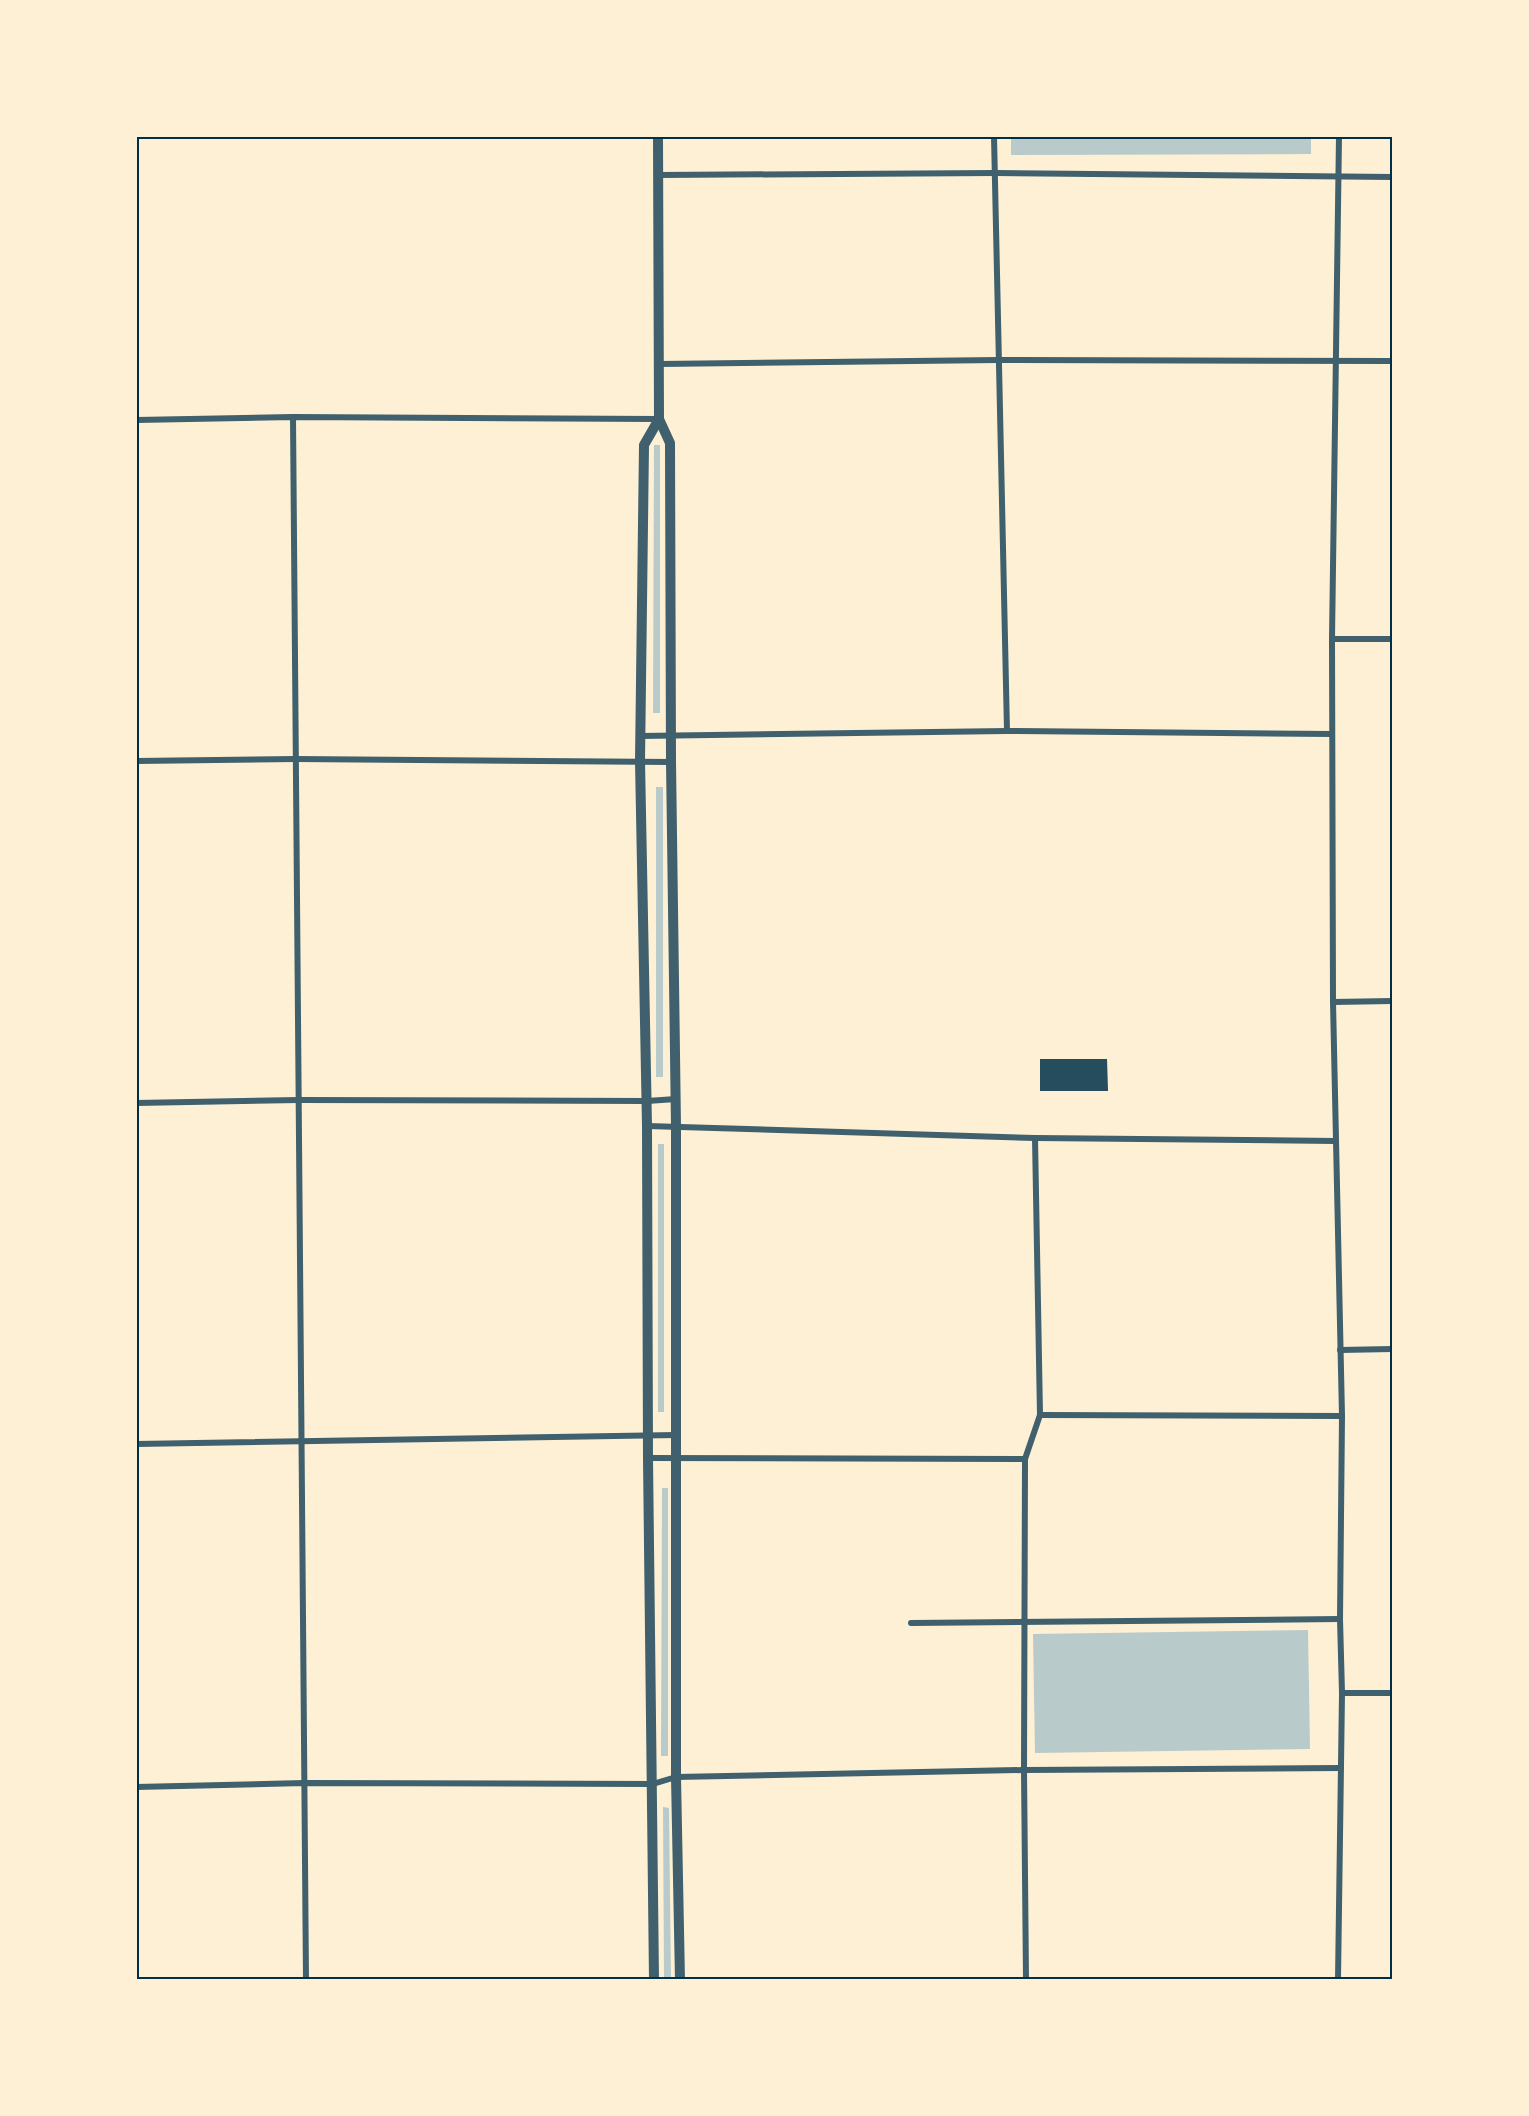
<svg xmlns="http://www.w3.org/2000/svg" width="1529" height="2116" font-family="'Space Grotesk',sans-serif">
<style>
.green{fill:#b9caca}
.building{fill:#264d5e}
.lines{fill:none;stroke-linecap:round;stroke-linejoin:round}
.minor{stroke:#3f606c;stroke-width:6}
.tertiary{stroke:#3f606c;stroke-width:10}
.neatline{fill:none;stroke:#003049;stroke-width:2}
</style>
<rect width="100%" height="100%" fill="#fdf0d5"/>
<g class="green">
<path d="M 1011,137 L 1311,137 L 1311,154 L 1011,155 Z"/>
<path d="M 654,445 L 660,445 L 660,713 L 653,713 Z"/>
<rect x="656" y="787" width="7" height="290"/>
<rect x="658" y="1144" width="6" height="268"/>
<path d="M 662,1488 L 668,1488 L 668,1756 L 661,1756 Z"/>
<path d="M 1308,1630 L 1310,1749 L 1035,1753 L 1033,1634 Z"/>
<path d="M 663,1807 L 669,1808 L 671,1980 L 664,1979 Z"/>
</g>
<path class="building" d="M 1040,1059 L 1107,1059 L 1108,1091 L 1040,1091 Z"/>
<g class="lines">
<g class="minor">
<path d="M 994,136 L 1007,731"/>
<path d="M 658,175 L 995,173 L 1392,177"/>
<path d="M 659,364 L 998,360 L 1392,361"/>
<path d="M 293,417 L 306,1980"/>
<path d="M 136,420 L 293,417 L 659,419"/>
<path d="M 1332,639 L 1392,639"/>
<path d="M 640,736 L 1007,731 L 1332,734"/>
<path d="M 136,761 L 296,759 L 671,762"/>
<path d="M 1333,1002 L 1392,1001"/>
<path d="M 136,1103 L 299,1100 L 647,1101 L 676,1099"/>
<path d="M 647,1126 L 1035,1138 L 1336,1141"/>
<path d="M 1340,1350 L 1392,1349"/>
<path d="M 1040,1415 L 1342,1416"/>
<path d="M 136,1444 L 676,1435"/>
<path d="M 648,1458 L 1025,1459"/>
<path d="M 911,1623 L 1340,1619"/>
<path d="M 1342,1693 L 1392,1693"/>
<path d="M 136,1787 L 304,1783 L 653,1784 L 676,1777 L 1024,1770 L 1341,1768"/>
<path d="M 1026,1980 L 1024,1770 L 1025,1459 L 1040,1415 L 1035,1138"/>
<path d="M 1338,1980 L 1342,1693 L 1340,1619 L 1342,1416 L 1333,1002 L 1332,639 L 1339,136"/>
</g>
<g class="tertiary">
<path d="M 658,136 L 659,419 L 670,443 L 671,762 L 676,1127 L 676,1777 L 680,1980"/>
<path d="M 654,1980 L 648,1458 L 647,1126 L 640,761 L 644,445 L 659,419"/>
</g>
</g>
<rect width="1529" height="2116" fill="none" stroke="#fdf0d5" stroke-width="276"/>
<rect x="138" y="138" width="1253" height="1840" class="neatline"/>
</svg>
